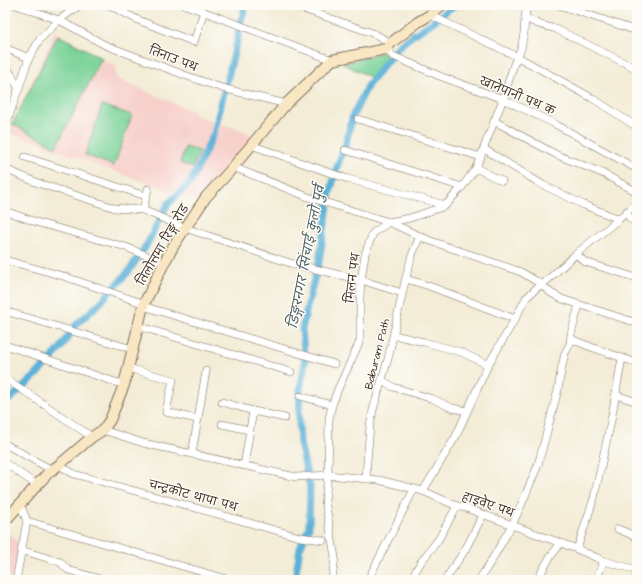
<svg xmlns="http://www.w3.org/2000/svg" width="642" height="585" font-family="'Architects Daughter','Playpen Sans Deva',sans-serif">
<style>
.built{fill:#f7d0cb}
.green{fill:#79d298;stroke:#5a7e5b}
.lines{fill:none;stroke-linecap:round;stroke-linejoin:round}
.canal{stroke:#5bb1d8;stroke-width:7}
.street-casing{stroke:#7b6e5e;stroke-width:8}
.secondary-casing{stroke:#7b6e5e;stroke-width:12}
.street{stroke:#fff;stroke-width:7}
.secondary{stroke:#f9e7c3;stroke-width:10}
.labels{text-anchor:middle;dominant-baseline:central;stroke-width:3;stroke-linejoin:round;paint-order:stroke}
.street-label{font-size:11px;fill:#3b2a1e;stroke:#fdfcf7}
.water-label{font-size:12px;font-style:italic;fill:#46595f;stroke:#fdfcf7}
</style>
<rect width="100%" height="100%" fill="#fdfcf7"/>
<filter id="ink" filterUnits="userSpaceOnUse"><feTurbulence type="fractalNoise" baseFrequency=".025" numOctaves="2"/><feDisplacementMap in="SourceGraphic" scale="8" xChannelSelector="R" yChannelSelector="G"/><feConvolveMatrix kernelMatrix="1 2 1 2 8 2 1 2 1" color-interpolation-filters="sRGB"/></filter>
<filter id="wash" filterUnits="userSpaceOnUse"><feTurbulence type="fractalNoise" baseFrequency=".012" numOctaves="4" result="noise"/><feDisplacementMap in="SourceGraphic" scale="16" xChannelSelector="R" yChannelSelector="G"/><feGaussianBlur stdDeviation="0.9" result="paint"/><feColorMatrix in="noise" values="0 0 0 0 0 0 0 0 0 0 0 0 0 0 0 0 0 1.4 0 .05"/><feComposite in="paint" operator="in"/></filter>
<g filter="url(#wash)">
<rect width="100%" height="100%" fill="#f3ecd6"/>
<g class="built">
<path d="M 55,32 L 115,66 L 116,78 L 192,111 L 196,116 L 247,132 L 252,137 L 199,202 L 108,169 L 9,132 Z"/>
<path d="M 5,529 L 22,546 L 16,580 L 5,580 Z"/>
</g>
<g class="green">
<path d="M 58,35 L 102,58 L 56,147 L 12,124 Z"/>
<path d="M 383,52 L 388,59 L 373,78 L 343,64 Z"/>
<path d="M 102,105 L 132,115 L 114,166 L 85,155 Z"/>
<path d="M 185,147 L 200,151 L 192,168 L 180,163 Z"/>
</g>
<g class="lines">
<g class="canal">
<path d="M 5,404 L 35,376 L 60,349 L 76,325 L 99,304 L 129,271 L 146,246 L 168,204 L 191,182 L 214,133 L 223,96 L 237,41 L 241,21 L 246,5"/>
<path d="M 296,580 L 296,572 L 300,548 L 309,527 L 310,487 L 300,443 L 299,420 L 300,390 L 305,362 L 302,329 L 310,295 L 319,262 L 330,193 L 337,167 L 346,143 L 353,115 L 368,85 L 398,47 L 413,35 L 430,24 L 449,9 L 455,5"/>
</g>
</g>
</g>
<g filter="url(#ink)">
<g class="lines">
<g class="street-casing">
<g id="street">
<path d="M 16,5 L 59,20 L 105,45 L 187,76 L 222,88 L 286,104"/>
<path d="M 109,5 L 138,20 L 194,42 L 204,11"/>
<path d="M 186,5 L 332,60"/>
<path d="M 292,5 L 375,34 L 391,43"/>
<path d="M 559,5 L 637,31"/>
<path d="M 430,15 L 518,57 L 592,98 L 637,127"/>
<path d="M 525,18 L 538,24 L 556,29 L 637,69"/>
<path d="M 5,48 L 29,58"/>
<path d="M 386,49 L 393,56 L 442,77 L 503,99 L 553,123 L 637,169"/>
<path d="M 7,67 L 19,89"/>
<path d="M 358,119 L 481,157"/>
<path d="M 494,121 L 557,155 L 602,173 L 637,192"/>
<path d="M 5,128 L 29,58 L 40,39 L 59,20 L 80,5"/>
<path d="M 251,145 L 348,179 L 445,205"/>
<path d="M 484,149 L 543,185 L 584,205 L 619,219"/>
<path d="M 345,150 L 462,187"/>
<path d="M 25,157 L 146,196"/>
<path d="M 233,167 L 308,197 L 389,222 L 428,240 L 521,272 L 541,284"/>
<path d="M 476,168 L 502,181"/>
<path d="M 5,169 L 38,183 L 115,208 L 143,210 L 185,228 L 290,263 L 361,280 L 402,293"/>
<path d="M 143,210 L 148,189"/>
<path d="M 5,211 L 39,223 L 126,247 L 164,263"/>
<path d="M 627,211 L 629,217 L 637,225"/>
<path d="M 576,254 L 585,262 L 637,278"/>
<path d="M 5,260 L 63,276 L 145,304"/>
<path d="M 406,279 L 429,286 L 515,319"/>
<path d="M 542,285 L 551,293 L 562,299 L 637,323"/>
<path d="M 143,306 L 334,364"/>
<path d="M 5,311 L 132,349"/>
<path d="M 138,326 L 291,372"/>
<path d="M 394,335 L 424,342 L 461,352 L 488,365"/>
<path d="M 571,339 L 591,347 L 637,363"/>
<path d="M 5,345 L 124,385"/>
<path d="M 128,368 L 173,380 L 166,412 L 197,419"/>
<path d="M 5,378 L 92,437"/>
<path d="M 382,380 L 393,387 L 433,399 L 452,408 L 467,411"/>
<path d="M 616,395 L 637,402"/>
<path d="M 300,396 L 332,405"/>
<path d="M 222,402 L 253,411"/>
<path d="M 222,424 L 249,430"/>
<path d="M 103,430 L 143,443 L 296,477 L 328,475 L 379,480 L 423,491 L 457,506 L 466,508 L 577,549 L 604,561 L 637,570"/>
<path d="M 5,444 L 52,470"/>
<path d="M 192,454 L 206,371"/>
<path d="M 5,463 L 37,485"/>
<path d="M 59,465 L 74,474 L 300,537 L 323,540"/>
<path d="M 244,466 L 253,411 L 285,418"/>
<path d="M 366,479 L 367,461 L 370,426 L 373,410 L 388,359 L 406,277 L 412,255 L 420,236"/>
<path d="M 423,491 L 456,436 L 488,365 L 515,319 L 526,298 L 541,284 L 542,285 L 577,253 L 619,219 L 637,203"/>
<path d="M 27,521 L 230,580"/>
<path d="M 618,529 L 637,537"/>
<path d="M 577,549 L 594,498 L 611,421 L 622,358"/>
<path d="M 21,550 L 60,562 L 68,570 L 104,580"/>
<path d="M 16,580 L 27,521 L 20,504"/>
<path d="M 332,580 L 335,557 L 325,501 L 328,475 L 329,419 L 332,405 L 338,389 L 360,341 L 360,297 L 361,280 L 365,254 L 373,233 L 389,222 L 410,218 L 445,206 L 462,187 L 476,168 L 503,99 L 514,64 L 521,49 L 524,33 L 525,18 L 527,5"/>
<path d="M 368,580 L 414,489"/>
<path d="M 410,580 L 421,562 L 438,540 L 457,506"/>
<path d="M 445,580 L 465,550 L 483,515"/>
<path d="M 479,580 L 490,563 L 512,525 L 523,501 L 538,465 L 558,390 L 561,371 L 565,353 L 570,344 L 571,334 L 579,305"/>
<path d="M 537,580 L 550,557 L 561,543"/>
<path d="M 596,580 L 604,561"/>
<path d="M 635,580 L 637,575"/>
</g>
</g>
<g class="secondary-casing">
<path id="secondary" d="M 5,520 L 6,520 L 37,485 L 49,472 L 59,465 L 92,437 L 103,430 L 110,420 L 124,385 L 143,306 L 164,263 L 174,245 L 206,197 L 228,173 L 286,104 L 332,60 L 386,49 L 391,43 L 418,22 L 430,15 L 442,5"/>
</g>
<use href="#street" class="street"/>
<use href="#secondary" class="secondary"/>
</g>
</g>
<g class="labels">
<g class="street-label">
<text transform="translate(173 59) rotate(21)">तिनाउ पथ</text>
<text transform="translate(517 96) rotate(23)">खानेपानी पथ क</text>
<text transform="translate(163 245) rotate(-60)">तिलोत्तमा रिङ्ग रोड</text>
<text transform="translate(353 278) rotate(-83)">मिलन पथ</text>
<text transform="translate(377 354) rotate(-76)">Baburam Path</text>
<text transform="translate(193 496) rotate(15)">चन्द्रकोट थापा पथ</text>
<text transform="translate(488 505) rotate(19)">हाइवेए पथ</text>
</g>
<g class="water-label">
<text transform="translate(307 257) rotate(-79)">डिङ्गरनगर सिंचाई कुलो पुर्व</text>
</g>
</g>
<rect width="642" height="585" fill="none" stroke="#fdfcf7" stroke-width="20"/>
</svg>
